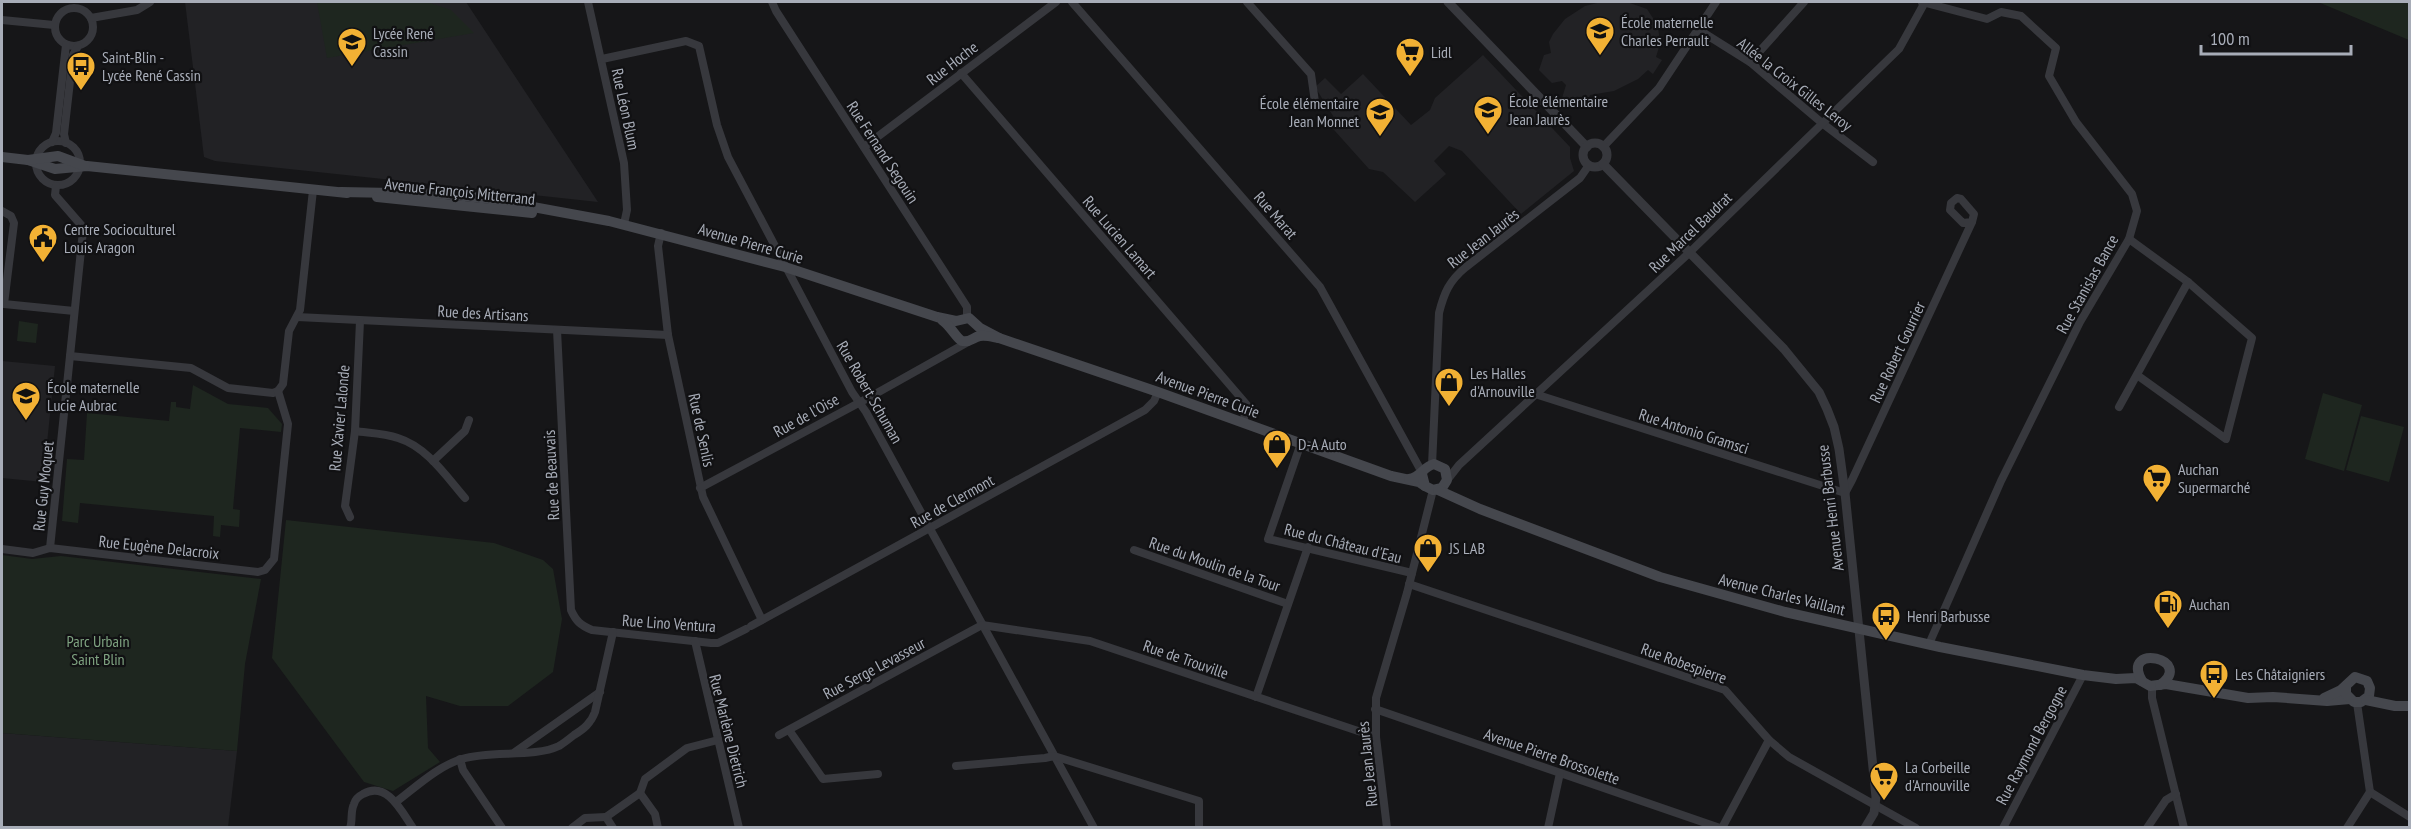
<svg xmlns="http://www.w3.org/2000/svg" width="2411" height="829" font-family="'PT Sans Narrow',sans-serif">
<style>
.built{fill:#222225}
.green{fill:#1e261f}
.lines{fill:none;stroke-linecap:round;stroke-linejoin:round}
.minor{stroke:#37383d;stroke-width:8}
.tertiary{stroke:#37383d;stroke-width:9}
.secondary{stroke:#45474d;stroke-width:10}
.labels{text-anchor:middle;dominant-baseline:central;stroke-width:4.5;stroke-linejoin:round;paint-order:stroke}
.poi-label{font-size:16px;fill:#a8adb8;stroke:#111113;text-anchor:start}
.street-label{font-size:16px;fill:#a8adb8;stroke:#111113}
.park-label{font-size:16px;fill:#7fa381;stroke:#111113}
</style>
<rect width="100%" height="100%" fill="#161618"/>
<g class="built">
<path d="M 185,2 L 466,2 L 598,202 L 215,161 L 204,157 Z"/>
<path d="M 1601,2 L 1627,2 L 1647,9 L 1658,26 L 1660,44 L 1656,57 L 1662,60 L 1653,74 L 1648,70 L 1638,79 L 1614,91 L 1590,95 L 1586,106 L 1572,109 L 1562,98 L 1566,85 L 1562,81 L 1552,83 L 1539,70 L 1544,55 L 1551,53 L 1549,42 L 1553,34 L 1565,19 L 1585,6 Z"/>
<path d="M 1483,55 L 1570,147 L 1570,158 L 1574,171 L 1521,214 L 1462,151 L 1449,146 L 1434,161 L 1446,174 L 1415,202 L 1383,172 L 1369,169 L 1326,121 L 1335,119 L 1315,87 L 1325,78 L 1341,94 L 1363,74 L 1411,125 L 1430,110 L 1435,98 Z"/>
<path d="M 2,361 L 55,366 L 43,482 L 2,478 Z"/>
<path d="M 2,733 L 237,751 L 228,827 L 2,827 Z"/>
</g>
<g class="green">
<path d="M 317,2 L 427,2 L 451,10 L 474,33 L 327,58 Z"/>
<path d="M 2318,2 L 2409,2 L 2409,40 Z"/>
<path d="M 19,321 L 38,324 L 36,343 L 17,341 Z"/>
<path d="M 193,385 L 228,404 L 268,408 L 282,424 L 281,432 L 240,428 L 233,509 L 240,510 L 239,527 L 221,525 L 220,537 L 213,536 L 214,516 L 80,503 L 78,523 L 62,521 L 67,459 L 84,460 L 87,413 L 169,421 L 171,402 L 176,402 L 176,407 L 190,409 Z"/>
<path d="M 2323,393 L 2362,405 L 2344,471 L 2305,459 Z"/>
<path d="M 2361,416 L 2404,427 L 2389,482 L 2346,470 Z"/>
<path d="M 286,520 L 494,543 L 543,560 L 553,569 L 562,619 L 553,672 L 508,706 L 460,706 L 426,696 L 428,748 L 440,762 L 393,791 L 364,782 L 272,658 Z"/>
<path d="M 2,555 L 32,559 L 61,556 L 261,579 L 245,664 L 237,751 L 2,733 Z"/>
</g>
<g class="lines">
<g class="minor">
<path d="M 588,2 L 624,163 L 627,210 L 624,224"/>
<path d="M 772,2 L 776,11 L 967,307 L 967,318"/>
<path d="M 1072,2 L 1320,287 L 1419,467 L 1424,471"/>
<path d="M 1247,2 L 1311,74 L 1315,102"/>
<path d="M 1922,2 L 1987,19 L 2001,12 L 2021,16 L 2056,48 L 2049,76 L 2076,122 L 2132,194 L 2137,211 L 2129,239 L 2080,322 L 2001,481 L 1929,644"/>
<circle cx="74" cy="27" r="19"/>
<path d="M 91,18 L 137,10 L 150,2"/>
<path d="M 2,20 L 54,25"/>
<path d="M 1699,30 L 1750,62 L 1822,123 L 1873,162"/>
<path d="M 602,59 L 686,41 L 699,46 L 717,125 L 728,157 L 852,392 L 866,412 L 1094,828"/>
<path d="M 1750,62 L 1804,2"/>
<path d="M 961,73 L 1247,405 L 1243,423"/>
<circle cx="58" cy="163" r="22"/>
<path d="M 52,142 L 56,133 L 66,45"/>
<path d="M 66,143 L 64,134 L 73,55 L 78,46"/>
<path d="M 864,147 L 1056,2"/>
<path d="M 1603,147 L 1659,88 L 1716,2"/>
<path d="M 2,211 L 11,216 L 14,223 L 4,304 L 74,311"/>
<path d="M 661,233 L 658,246 L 668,335 L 703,497 L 762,620"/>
<path d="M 2129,239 L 2188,282 L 2252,338 L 2226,439 L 2137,375"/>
<path d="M 297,317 L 668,335"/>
<path d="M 557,330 L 571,610 C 576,621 580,625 592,630 L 711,643 L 718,643 L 746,629"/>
<path d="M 70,356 L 191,368 L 228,388 L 273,393 L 278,391"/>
<path d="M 278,391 L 283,384 L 289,331 L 300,310 L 313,190"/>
<path d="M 1535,394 L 1845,493 L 1852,480 L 1972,222 L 1974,214 L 1961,199 L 1957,198 L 1951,203 L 1950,210 L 1963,223 L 1972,222"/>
<path d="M 2119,407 L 2188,282"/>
<path d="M 355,431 C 369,433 384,433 398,438 C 427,447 446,476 465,498"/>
<path d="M 1301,443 L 1268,539 L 1412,573"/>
<path d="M 433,461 L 465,431 L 469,420"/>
<path d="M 1432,465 L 1439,313 C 1444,293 1449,281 1466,267 L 1580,178 L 1589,165"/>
<path d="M 1448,479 L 1459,465 L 1689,253 L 1899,49 L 1925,2"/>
<path d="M 700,488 L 868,398 L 968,342"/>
<path d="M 350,517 L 345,506 L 355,431 L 360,321"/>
<path d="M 50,548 L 83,231 L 82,226 L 55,195 L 56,186"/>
<path d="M 2,549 L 33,553 L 50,548 L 258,572 L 265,570 L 274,559 L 288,424 L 278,391"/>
<path d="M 1134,550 L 1288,604"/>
<path d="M 1409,584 L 1725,690 L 1769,740 L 1789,757 L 1916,828"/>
<path d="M 751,626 L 1145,410 L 1154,401 L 1158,392"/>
<path d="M 695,641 L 739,828"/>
<path d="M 2152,686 L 2152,698 L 2184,828"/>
<path d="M 1256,697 L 1308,547"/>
<path d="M 2357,703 L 2370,792"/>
<path d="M 1375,709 L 1720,828"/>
<path d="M 789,730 L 823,779 L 878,774"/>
<path d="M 779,735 L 982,625 L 1090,641 L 1376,737"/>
<path d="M 515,752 L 600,692"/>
<path d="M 460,759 L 463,770 L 502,828"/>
<path d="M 956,766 L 1045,758 L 1054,756 L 1199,801 L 1199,828"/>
<path d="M 2370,792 L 2410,817"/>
<path d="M 640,793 L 655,814 L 658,828"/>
<path d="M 396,802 C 416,787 438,766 462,759 C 490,750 534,758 559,746 C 564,743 569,739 574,735 C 584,729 591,723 595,712 L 613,632"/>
<path d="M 606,817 L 640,793 L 645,779 L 687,748 L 718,740"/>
<path d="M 606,817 L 613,828"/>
<path d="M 350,828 C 353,820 350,812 354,804 C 355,800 359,796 363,794 C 387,780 402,812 413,828"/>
<path d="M 572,828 L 585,818 L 606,817"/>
<path d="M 1387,828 L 1376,737 L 1376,698 L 1407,593 L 1433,490"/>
<path d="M 1548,828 L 1560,773"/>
<path d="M 1722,828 L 1769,740"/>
<path d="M 2003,828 L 2083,675"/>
<path d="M 2147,828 L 2166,800 L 2176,794"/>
<path d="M 2347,828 L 2370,792"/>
</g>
<g class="tertiary">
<path d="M 1448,2 L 1587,147"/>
<circle cx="1595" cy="155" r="12"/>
<path d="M 1603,164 L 1784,349 L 1819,392 L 1827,409 L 1834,427 L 1839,449 L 1845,493 L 1876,797 L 1874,813 L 1865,828"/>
</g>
<g class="secondary">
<path d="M 2,157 L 28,160 L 55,169 L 87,166 L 347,193"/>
<path d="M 28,160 L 58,156 L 85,166"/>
<path d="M 341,192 L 445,194 L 490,199 L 609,221 L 785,267 L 937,317 L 956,321 L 969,318 L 980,328 L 999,338"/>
<path d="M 377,197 L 532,213"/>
<path d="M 942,320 C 951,326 956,338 962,341 C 970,343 973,337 980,336 C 986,335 993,337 999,338 L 1158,392 L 1391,476 L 1419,482 L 1425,486"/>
<path d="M 1409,479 C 1421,477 1423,467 1434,464 L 1445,469 L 1447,480 L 1442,488 L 1433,490 L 1425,486 L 1422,474"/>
<path d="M 1438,490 L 1480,509 L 1660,577 L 1785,612 L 1940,647 L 2083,675 L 2116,679 L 2136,678 L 2150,686 L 2166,684 L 2248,698 L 2273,697 L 2327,701 L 2350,699"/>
<path d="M 2142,681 C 2120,642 2196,659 2160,685"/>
<path d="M 2324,698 L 2341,690 L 2355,677 L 2367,681 L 2370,688 L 2369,696 L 2361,702 L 2354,702 L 2346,694 L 2346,686"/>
<path d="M 2366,700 L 2395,706 L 2410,706"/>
</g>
</g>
<defs>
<g id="school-pin" transform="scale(1.5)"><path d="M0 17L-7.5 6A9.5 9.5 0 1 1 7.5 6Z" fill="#f2b134" stroke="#111113"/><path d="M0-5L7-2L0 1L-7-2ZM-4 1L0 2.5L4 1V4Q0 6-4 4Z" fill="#111"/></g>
<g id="supermarket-pin" transform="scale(1.5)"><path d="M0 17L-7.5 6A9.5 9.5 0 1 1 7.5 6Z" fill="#f2b134" stroke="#111113"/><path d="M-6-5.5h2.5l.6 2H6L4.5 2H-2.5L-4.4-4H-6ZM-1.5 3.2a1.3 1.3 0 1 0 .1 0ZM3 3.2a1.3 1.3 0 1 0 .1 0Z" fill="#111"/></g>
<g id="bus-pin" transform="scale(1.5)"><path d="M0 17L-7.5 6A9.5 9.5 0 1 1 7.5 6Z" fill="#f2b134" stroke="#111113"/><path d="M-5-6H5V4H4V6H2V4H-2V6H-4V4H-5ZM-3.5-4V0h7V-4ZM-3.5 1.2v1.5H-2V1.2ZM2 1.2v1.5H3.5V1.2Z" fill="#111"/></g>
<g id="civic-pin" transform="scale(1.5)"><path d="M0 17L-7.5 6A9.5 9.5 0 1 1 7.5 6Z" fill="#f2b134" stroke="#111113"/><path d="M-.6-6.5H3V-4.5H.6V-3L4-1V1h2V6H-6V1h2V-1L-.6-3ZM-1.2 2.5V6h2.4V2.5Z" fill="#111"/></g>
<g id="shop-pin" transform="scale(1.5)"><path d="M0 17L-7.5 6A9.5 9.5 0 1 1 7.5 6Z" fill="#f2b134" stroke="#111113"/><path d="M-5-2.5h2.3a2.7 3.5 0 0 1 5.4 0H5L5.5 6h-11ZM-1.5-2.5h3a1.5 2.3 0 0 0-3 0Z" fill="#111"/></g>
<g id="fuel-pin" transform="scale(1.5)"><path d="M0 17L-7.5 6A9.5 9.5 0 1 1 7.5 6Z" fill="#f2b134" stroke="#111113"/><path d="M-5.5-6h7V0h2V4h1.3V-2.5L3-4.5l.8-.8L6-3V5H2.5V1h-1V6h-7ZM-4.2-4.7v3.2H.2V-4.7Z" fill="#111"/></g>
</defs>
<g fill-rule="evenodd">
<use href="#school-pin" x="1600" y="31"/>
<use href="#school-pin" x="352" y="42"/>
<use href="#supermarket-pin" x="1410" y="52"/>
<use href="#bus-pin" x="81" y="66"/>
<use href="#school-pin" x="1488" y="110"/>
<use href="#school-pin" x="1380" y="112"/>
<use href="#civic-pin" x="43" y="238"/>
<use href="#shop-pin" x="1449" y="382"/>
<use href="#school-pin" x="26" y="396"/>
<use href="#shop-pin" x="1277" y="444"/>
<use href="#supermarket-pin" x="2157" y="478"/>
<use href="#shop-pin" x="1428" y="548"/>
<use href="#fuel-pin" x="2168" y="604"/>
<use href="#bus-pin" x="1886" y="616"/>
<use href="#bus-pin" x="2214" y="674"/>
<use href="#supermarket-pin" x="1884" y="776"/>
</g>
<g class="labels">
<g class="poi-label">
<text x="1621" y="22">École maternelle<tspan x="1621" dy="18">Charles Perrault</tspan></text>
<text x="373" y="33">Lycée René<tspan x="373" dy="18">Cassin</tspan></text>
<text x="1431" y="52">Lidl</text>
<text x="102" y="57">Saint-Blin -<tspan x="102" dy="18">Lycée René Cassin</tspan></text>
<text x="1509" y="101">École élémentaire<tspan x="1509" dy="18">Jean Jaurès</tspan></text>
<text x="1359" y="103" text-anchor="end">École élémentaire<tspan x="1359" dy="18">Jean Monnet</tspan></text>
<text x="64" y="229">Centre Socioculturel<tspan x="64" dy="18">Louis Aragon</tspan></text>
<text x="1470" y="373">Les Halles<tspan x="1470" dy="18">d'Arnouville</tspan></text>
<text x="47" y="387">École maternelle<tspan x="47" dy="18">Lucie Aubrac</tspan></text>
<text x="1298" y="444">D-A Auto</text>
<text x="2178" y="469">Auchan<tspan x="2178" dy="18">Supermarché</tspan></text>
<text x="1449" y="548">JS LAB</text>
<text x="2189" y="604">Auchan</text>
<text x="1907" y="616">Henri Barbusse</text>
<text x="2235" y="674">Les Châtaigniers</text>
<text x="1905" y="767">La Corbeille<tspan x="1905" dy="18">d'Arnouville</tspan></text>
</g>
<g class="street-label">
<text transform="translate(952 63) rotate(-38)">Rue Hoche</text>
<text transform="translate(1795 84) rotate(38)">Allée la Croix Gilles Leroy</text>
<text transform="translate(626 109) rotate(78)">Rue Léon Blum</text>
<text transform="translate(883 152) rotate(57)">Rue Fernand Segouin</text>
<text transform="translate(460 191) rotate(6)">Avenue François Mitterrand</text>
<text transform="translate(1276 215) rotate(49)">Rue Marat</text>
<text transform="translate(1690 232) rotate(-44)">Rue Marcel Baudrat</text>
<text transform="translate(1120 237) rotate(49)">Rue Lucien Lamart</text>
<text transform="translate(1483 238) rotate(-38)">Rue Jean Jaurès</text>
<text transform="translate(751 243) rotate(16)">Avenue Pierre Curie</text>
<text transform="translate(2087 284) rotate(-61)">Rue Stanislas Bance</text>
<text transform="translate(483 313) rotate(3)">Rue des Artisans</text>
<text transform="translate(1897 352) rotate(-65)">Rue Robert Gourrier</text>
<text transform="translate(870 392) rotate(60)">Rue Robert Schuman</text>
<text transform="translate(1208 394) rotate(20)">Avenue Pierre Curie</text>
<text transform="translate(806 415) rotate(-29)">Rue de l'Oise</text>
<text transform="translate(339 418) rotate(-85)">Rue Xavier Lalonde</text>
<text transform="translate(702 430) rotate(78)">Rue de Senlis</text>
<text transform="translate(1694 431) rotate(18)">Rue Antonio Gramsci</text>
<text transform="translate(551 475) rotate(-93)">Rue de Beauvais</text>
<text transform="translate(43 486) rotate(-84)">Rue Guy Moquet</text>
<text transform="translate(952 501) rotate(-29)">Rue de Clermont</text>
<text transform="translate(1830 508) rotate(-97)">Avenue Henri Barbusse</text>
<text transform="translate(1343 543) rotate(14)">Rue du Château d'Eau</text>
<text transform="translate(159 547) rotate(6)">Rue Eugène Delacroix</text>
<text transform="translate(1215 564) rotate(19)">Rue du Moulin de la Tour</text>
<text transform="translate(1782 594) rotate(14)">Avenue Charles Vaillant</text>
<text transform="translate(669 623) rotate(4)">Rue Lino Ventura</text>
<text transform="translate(1186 659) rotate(19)">Rue de Trouville</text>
<text transform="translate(1684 663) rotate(20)">Rue Robespierre</text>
<text transform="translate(874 668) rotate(-28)">Rue Serge Levasseur</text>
<text transform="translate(729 731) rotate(76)">Rue Marlène Dietrich</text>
<text transform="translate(2031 745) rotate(-62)">Rue Raymond Bergogne</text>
<text transform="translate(1552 756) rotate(19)">Avenue Pierre Brossolette</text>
<text transform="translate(1367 764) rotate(-96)">Rue Jean Jaurès</text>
</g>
<g class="park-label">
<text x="98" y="641">Parc Urbain<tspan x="98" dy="18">Saint Blin</tspan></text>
</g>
</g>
<rect width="2411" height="829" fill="none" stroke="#a8adb8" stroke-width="6"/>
<path d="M2201 45v9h150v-9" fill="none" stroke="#a8adb8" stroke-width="3"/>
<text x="2210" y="45" font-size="18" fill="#a8adb8" stroke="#111113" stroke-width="4.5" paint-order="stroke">100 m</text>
</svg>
